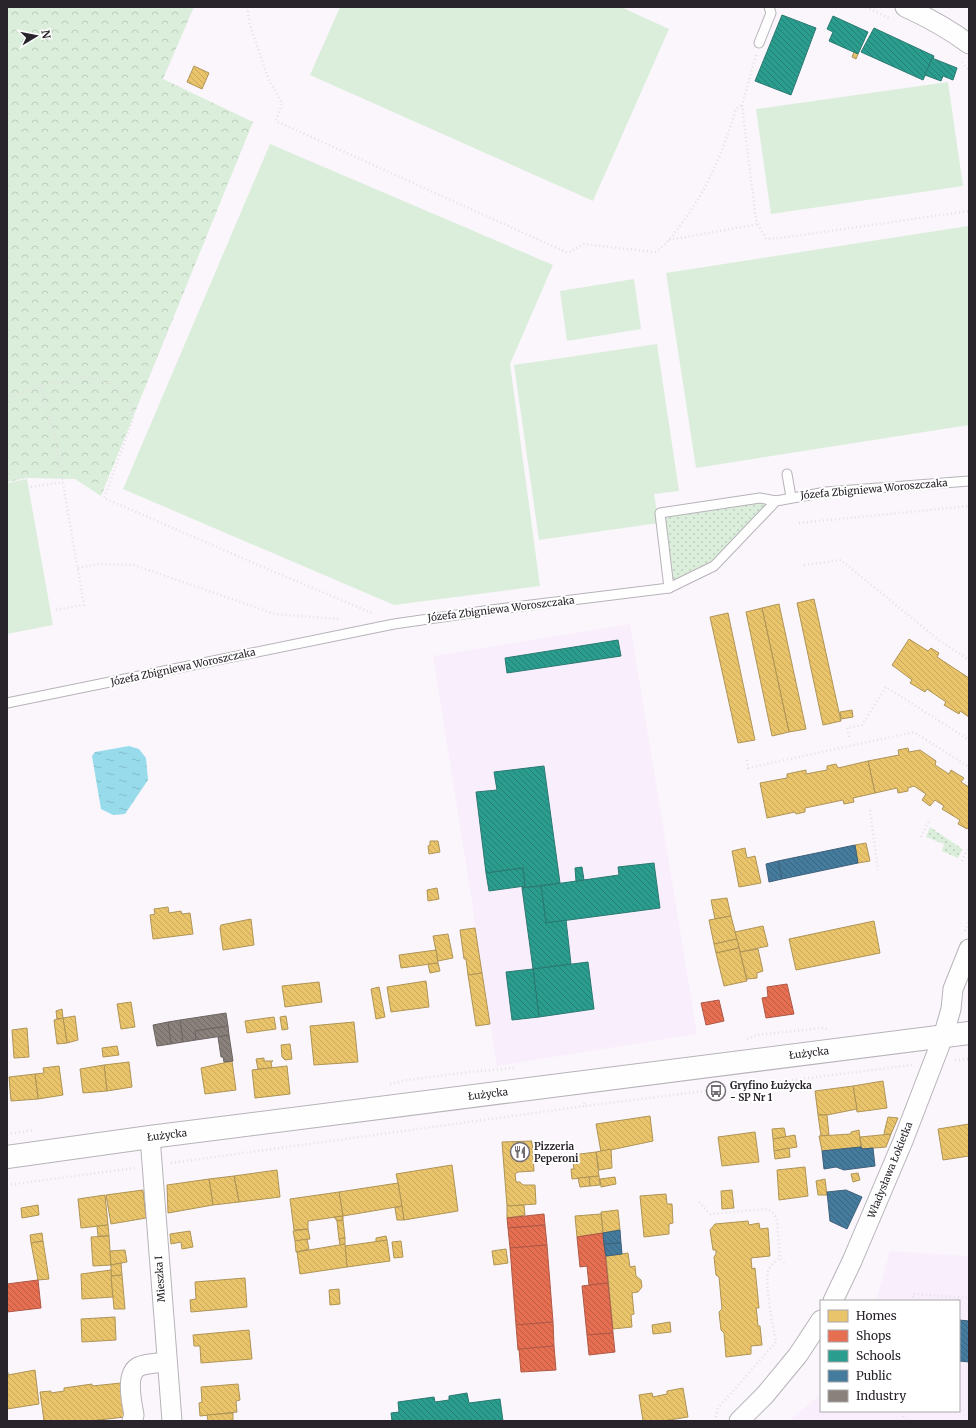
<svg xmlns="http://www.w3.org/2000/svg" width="976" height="1428" font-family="Merriweather,serif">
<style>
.built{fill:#f9eefc}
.grass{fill:url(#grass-dots)}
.park{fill:url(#park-crowns)}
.pitch{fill:#dbeedb}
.water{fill:url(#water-ripples)}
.homes{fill:url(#homes-back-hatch);stroke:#af9457}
.shops{fill:url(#shops-back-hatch);stroke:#ae5846}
.schools{fill:url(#schools-back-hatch);stroke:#2a7971}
.public{fill:url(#public-back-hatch);stroke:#3d617b}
.industry{fill:url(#industry-back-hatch);stroke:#6d6564}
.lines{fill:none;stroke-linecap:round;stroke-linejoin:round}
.service-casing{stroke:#b7b3b9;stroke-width:11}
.minor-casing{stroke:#b7b3b9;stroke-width:21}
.tertiary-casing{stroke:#b7b3b9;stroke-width:24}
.path{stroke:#e2e1e3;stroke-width:2.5;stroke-dasharray:1 3;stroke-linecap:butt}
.service{stroke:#fefeff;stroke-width:9}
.minor{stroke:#fefeff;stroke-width:19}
.tertiary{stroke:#fefeff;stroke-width:22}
.labels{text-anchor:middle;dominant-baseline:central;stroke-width:4;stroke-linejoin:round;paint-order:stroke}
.street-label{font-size:10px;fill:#29242b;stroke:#fff}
.poi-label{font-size:10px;font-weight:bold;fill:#29242b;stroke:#fff;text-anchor:start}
</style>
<defs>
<pattern id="grass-dots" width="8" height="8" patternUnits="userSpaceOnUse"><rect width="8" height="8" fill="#dbeedb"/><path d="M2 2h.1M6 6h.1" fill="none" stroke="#bcccbc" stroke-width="1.8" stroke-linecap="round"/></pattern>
<pattern id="park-crowns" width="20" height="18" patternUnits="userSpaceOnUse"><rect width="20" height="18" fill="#dbeedb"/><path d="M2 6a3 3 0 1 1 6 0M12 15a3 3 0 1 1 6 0" fill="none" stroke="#bcccbc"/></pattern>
<pattern id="water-ripples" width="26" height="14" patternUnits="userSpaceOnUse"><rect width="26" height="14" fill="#98dbeb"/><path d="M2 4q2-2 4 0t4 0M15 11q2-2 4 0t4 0" fill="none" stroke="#83bcca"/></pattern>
<pattern id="homes-back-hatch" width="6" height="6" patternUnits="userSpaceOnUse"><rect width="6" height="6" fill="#e9c46a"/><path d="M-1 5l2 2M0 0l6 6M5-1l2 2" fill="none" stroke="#c8a85c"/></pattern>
<pattern id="shops-back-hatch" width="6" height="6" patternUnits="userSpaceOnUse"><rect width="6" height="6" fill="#e76f51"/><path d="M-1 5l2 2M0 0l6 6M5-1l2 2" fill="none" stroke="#bb5b43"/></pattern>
<pattern id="schools-back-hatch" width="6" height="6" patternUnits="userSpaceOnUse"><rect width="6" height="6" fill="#2a9d8f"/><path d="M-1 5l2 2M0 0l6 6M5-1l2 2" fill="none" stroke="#248075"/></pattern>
<pattern id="public-back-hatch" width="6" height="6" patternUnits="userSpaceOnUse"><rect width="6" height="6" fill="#457b9d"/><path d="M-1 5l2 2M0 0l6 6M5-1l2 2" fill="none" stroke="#3a6580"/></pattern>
<pattern id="industry-back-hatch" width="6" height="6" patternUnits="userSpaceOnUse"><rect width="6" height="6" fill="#8a817c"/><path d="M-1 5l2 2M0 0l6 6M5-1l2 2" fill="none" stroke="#716966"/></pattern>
</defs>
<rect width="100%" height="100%" fill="#fbf6fc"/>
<g class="built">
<path d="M 630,624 L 697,1034 L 497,1066 L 475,928 L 473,908 L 433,656 Z"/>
<path d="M 890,1251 L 969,1256 L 969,1421 L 789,1421 L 821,1394 L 821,1411 L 959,1411 L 959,1301 L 876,1301 Z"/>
</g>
<g class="grass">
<path d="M 760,498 L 776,501 L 714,566 L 669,588 L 660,513 Z"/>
<path d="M 930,827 L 961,848 L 962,850 L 958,858 L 942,851 L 944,844 L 926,837 Z"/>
</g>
<path class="park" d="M 7,7 L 194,7 L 163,79 L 253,122 L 101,496 L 75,479 L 27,478 L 7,482 Z"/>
<g class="pitch">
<path d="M 340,7 L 621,7 L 669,29 L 593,201 L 310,75 Z"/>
<path d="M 948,82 L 963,186 L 771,214 L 756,109 Z"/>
<path d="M 270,144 L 553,265 L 510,364 L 540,586 L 394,605 L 123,489 Z"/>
<path d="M 968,226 L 969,425 L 696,468 L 666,273 Z"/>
<path d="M 634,279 L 641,329 L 567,341 L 560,291 Z"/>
<path d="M 657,344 L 679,491 L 654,494 L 659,523 L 539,540 L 514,365 Z"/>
<path d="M 27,479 L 53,625 L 7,634 L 7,483 Z"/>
</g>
<path class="water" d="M 129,746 L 139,749 L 146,758 L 148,780 L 125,814 L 113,815 L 101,809 L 92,756 L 95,752 Z"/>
<g class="homes">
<path d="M 854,52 L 858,54 L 856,59 L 852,57 Z"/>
<path d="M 194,66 L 209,73 L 202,89 L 187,82 Z"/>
<path d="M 814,599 L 841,721 L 823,725 L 797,603 Z"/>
<path d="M 779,604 L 806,729 L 789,732 L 762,608 Z"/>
<path d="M 762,608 L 789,732 L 772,736 L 746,612 Z"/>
<path d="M 728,613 L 755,740 L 738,743 L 710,617 Z"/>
<path d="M 909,639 L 928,651 L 931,648 L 939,653 L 937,657 L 969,678 L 969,717 L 960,711 L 959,714 L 944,705 L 946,702 L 927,689 L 925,692 L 910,683 L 912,680 L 892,665 Z"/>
<path d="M 852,710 L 853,717 L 841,719 L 840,712 Z"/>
<path d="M 908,748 L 909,752 L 920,750 L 936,761 L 935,765 L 949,774 L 951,770 L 964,778 L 961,782 L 969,787 L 969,826 L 967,829 L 958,824 L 960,820 L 942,809 L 944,806 L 935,800 L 930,806 L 922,800 L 926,794 L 914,786 L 908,788 L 908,791 L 898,793 L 897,788 L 875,793 L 868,761 L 899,755 L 898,750 Z"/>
<path d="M 868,761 L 875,793 L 853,798 L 854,802 L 844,804 L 843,800 L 805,808 L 805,812 L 796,814 L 795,812 L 767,818 L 760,783 L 787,778 L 787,774 L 806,770 L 806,774 L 827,770 L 827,766 L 836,764 L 838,768 Z"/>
<path d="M 430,841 L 438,841 L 440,852 L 429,854 L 428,846 L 430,845 Z"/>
<path d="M 866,843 L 870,861 L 858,863 L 855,845 Z"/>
<path d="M 745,848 L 747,858 L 755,856 L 761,883 L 739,887 L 732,851 Z"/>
<path d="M 437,888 L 439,899 L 428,901 L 427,890 Z"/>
<path d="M 727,898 L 731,916 L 715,919 L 711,900 Z"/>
<path d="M 168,907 L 169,913 L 181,911 L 182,914 L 190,913 L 193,934 L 153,939 L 150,915 L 155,914 L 154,909 Z"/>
<path d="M 731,916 L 737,939 L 714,944 L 709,920 Z"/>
<path d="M 251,919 L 254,945 L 223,950 L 220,928 L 221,925 Z"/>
<path d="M 874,921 L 880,953 L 796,970 L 789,939 Z"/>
<path d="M 763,926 L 768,946 L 740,952 L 735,932 Z"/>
<path d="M 475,928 L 482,973 L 468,975 L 466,959 L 464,959 L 460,930 Z"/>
<path d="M 448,934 L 453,958 L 438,961 L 433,936 Z"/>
<path d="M 737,939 L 739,948 L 716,953 L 714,944 Z"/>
<path d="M 739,948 L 747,981 L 724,986 L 716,953 Z"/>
<path d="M 758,949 L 763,971 L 757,973 L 757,978 L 747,979 L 740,952 Z"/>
<path d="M 436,950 L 438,963 L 401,968 L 399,955 Z"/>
<path d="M 438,963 L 440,971 L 430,973 L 428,964 Z"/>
<path d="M 482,973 L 490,1024 L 476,1026 L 468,975 Z"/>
<path d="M 426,981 L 429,1007 L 391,1012 L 387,987 Z"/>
<path d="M 319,982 L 322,1002 L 285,1007 L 282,986 Z"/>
<path d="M 379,987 L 385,1017 L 376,1019 L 371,989 Z"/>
<path d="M 131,1002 L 135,1027 L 121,1029 L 117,1004 Z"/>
<path d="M 62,1009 L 63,1018 L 57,1019 L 56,1011 Z"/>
<path d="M 75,1016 L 78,1040 L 67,1043 L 63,1018 Z"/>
<path d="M 286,1016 L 288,1029 L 282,1030 L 280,1017 Z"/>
<path d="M 274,1017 L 276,1029 L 247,1033 L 245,1021 Z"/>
<path d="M 63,1018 L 67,1043 L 57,1044 L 54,1020 Z"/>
<path d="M 354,1022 L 358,1062 L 314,1065 L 310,1026 Z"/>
<path d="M 27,1028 L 29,1057 L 14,1058 L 12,1030 Z"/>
<path d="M 290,1044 L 292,1059 L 285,1060 L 282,1057 L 281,1045 Z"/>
<path d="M 117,1046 L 119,1055 L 103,1057 L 102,1048 Z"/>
<path d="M 264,1058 L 264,1061 L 273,1061 L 271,1062 L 272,1068 L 258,1069 L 256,1059 Z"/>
<path d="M 232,1061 L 236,1090 L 205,1094 L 201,1068 Z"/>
<path d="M 129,1062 L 132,1087 L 107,1091 L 104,1065 Z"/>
<path d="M 104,1065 L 107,1091 L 83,1093 L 80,1069 Z"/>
<path d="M 59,1066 L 63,1095 L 38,1099 L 35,1074 L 44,1073 L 43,1068 Z"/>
<path d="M 287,1066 L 290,1094 L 255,1098 L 252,1070 Z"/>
<path d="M 35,1074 L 38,1099 L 11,1101 L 9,1077 Z"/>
<path d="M 883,1081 L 887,1108 L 857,1112 L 853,1086 Z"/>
<path d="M 853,1086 L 857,1109 L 827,1115 L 818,1115 L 815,1091 Z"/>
<path d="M 818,1115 L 827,1115 L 829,1135 L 821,1136 Z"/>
<path d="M 650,1116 L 653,1141 L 601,1152 L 596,1124 Z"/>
<path d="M 888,1117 L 898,1118 L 891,1134 L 885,1135 L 884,1133 Z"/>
<path d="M 969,1124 L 969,1156 L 943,1160 L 938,1129 Z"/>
<path d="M 784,1128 L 786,1137 L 773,1139 L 772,1129 Z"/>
<path d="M 859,1130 L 861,1147 L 822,1151 L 819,1136 L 851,1134 L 851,1132 Z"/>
<path d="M 755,1132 L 759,1162 L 722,1166 L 718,1137 Z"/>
<path d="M 891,1134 L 886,1147 L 862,1149 L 860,1137 Z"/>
<path d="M 795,1135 L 797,1147 L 774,1151 L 773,1139 Z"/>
<path d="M 532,1141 L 534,1171 L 518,1172 L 515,1174 L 516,1182 L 520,1182 L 523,1185 L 535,1185 L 536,1204 L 507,1206 L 502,1142 Z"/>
<path d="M 789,1148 L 790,1157 L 775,1159 L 774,1151 Z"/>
<path d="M 611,1149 L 612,1168 L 599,1170 L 596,1152 Z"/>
<path d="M 596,1152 L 599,1176 L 572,1179 L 571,1169 L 574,1169 L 572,1155 Z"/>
<path d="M 452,1165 L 458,1211 L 404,1220 L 398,1183 L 396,1174 Z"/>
<path d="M 805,1167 L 808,1196 L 779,1200 L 777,1170 Z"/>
<path d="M 277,1170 L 280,1197 L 239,1202 L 234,1176 Z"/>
<path d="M 858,1173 L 860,1180 L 853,1182 L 851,1174 Z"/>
<path d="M 234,1176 L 239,1202 L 213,1205 L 209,1179 Z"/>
<path d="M 599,1176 L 600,1185 L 590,1186 L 589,1177 Z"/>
<path d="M 589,1177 L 590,1186 L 580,1187 L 578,1178 Z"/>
<path d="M 615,1177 L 616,1184 L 601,1187 L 600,1179 Z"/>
<path d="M 209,1179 L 213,1205 L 168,1213 L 167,1185 Z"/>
<path d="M 825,1179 L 827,1195 L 818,1195 L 816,1181 Z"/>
<path d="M 398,1183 L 402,1206 L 343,1216 L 339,1192 Z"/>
<path d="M 143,1190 L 146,1218 L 111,1224 L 106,1195 Z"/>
<path d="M 732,1190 L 734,1208 L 722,1209 L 721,1191 Z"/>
<path d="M 339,1192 L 343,1216 L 308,1221 L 308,1229 L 294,1230 L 290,1199 Z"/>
<path d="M 666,1194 L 667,1204 L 672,1204 L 673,1223 L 669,1224 L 669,1234 L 644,1237 L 640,1196 Z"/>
<path d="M 105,1195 L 108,1225 L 81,1228 L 78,1199 Z"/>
<path d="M 38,1205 L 39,1215 L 22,1218 L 21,1208 Z"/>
<path d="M 524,1205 L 525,1215 L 507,1218 L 507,1206 Z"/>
<path d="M 402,1206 L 404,1220 L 397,1220 L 395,1208 Z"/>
<path d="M 618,1210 L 620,1230 L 603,1233 L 601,1212 Z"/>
<path d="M 601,1214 L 603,1233 L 577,1237 L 575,1216 Z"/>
<path d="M 343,1216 L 343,1220 L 337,1221 L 334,1217 Z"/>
<path d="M 343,1220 L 345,1238 L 339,1239 L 337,1221 Z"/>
<path d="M 748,1221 L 749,1225 L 759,1223 L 760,1229 L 768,1228 L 770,1256 L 751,1258 L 752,1269 L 755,1268 L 759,1308 L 756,1308 L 757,1315 L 758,1326 L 760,1326 L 762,1345 L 751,1346 L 751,1354 L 726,1357 L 724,1333 L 721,1330 L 719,1312 L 722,1309 L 719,1277 L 716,1275 L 714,1257 L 716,1254 L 716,1250 L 713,1250 L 710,1230 L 715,1224 Z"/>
<path d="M 108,1225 L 109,1236 L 98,1236 L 97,1226 Z"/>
<path d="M 308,1229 L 310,1239 L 295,1241 L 293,1231 Z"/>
<path d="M 190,1231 L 193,1247 L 182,1249 L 181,1242 L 171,1244 L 170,1234 Z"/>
<path d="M 42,1233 L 43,1241 L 31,1243 L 30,1235 Z"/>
<path d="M 109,1236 L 111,1265 L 93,1266 L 91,1237 Z"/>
<path d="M 386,1236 L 387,1240 L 376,1242 L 376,1238 Z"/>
<path d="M 345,1238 L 345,1244 L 340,1245 L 339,1239 Z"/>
<path d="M 307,1239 L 309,1249 L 296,1252 L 295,1241 Z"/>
<path d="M 387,1240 L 390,1261 L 347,1267 L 345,1246 Z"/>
<path d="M 43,1241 L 49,1279 L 38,1280 L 31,1243 Z"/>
<path d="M 401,1241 L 403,1257 L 394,1258 L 392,1242 Z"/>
<path d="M 345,1244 L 347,1267 L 300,1274 L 297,1252 Z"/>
<path d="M 506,1249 L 508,1263 L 494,1265 L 492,1251 Z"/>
<path d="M 125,1250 L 127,1262 L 111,1265 L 110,1251 Z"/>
<path d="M 628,1253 L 630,1267 L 635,1266 L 636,1276 L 641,1280 L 642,1287 L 638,1292 L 632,1293 L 634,1314 L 631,1315 L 632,1327 L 613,1329 L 606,1256 Z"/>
<path d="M 121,1263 L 122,1275 L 111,1276 L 111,1265 Z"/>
<path d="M 111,1270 L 113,1297 L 82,1299 L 81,1274 Z"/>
<path d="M 122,1275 L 125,1309 L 114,1309 L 111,1276 Z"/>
<path d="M 245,1278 L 247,1307 L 191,1312 L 190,1300 L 196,1299 L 195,1282 Z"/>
<path d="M 339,1289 L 340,1304 L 330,1305 L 329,1290 Z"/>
<path d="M 115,1317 L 116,1340 L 82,1342 L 81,1319 Z"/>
<path d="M 670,1322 L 671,1332 L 653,1334 L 652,1325 Z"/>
<path d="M 249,1330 L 252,1359 L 201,1363 L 200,1346 L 194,1346 L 193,1335 Z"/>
<path d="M 35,1370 L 39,1404 L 7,1409 L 7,1372 L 8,1372 L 8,1375 Z"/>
<path d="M 121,1383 L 125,1417 L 90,1421 L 44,1421 L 40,1392 L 51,1391 L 51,1393 L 64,1391 L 64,1388 L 92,1384 L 92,1386 Z"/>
<path d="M 238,1384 L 240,1400 L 236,1401 L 237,1412 L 200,1416 L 199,1403 L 202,1402 L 201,1387 Z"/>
<path d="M 683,1388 L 688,1417 L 663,1421 L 643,1421 L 639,1395 L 652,1393 L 653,1397 L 667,1394 L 667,1391 Z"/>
<path d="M 233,1413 L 233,1421 L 208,1421 L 207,1415 Z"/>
</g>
<g class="shops">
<path d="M 787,984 L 794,1014 L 766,1018 L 762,998 L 768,997 L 767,987 Z"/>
<path d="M 719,1000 L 724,1021 L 706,1025 L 701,1003 Z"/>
<path d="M 544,1214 L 545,1225 L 508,1228 L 507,1218 Z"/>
<path d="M 545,1225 L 547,1245 L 510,1248 L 508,1228 Z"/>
<path d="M 603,1233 L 608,1283 L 589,1285 L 587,1266 L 580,1267 L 577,1237 Z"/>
<path d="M 547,1245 L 553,1322 L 516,1325 L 510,1248 Z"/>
<path d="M 38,1280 L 41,1308 L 7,1312 L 7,1284 Z"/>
<path d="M 608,1283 L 613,1333 L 587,1335 L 582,1286 Z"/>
<path d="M 553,1322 L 554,1346 L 518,1350 L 516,1325 Z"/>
<path d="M 613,1333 L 615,1352 L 589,1355 L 587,1335 Z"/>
<path d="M 554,1346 L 556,1370 L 521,1372 L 519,1349 Z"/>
</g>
<g class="schools">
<path d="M 782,15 L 816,28 L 791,95 L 755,81 Z"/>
<path d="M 833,16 L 868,32 L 858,54 L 829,41 L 833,32 L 827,29 Z"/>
<path d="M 874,28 L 934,56 L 923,80 L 861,52 Z"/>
<path d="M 932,58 L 957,68 L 953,80 L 943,76 L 941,81 L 925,75 Z"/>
<path d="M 618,640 L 621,656 L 507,673 L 505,658 Z"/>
<path d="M 544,766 L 560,883 L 522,888 L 522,887 L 525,886 L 523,868 L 486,873 L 476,792 L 497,790 L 494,772 Z"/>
<path d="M 654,863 L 660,908 L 546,923 L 541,886 L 619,875 L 618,867 Z"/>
<path d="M 582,867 L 584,880 L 576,881 L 575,868 Z"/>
<path d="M 523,868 L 525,886 L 489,891 L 486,873 Z"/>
<path d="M 541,886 L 546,923 L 566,920 L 571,964 L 533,969 L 522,888 Z"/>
<path d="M 588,962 L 594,1009 L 539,1017 L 533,969 Z"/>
<path d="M 533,969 L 539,1017 L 512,1020 L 506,972 Z"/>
<path d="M 467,1393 L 469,1403 L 500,1399 L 503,1421 L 392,1421 L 391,1413 L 399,1412 L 398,1402 L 434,1397 L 435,1402 L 449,1400 L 449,1396 Z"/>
</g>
<g class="public">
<path d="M 855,845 L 858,863 L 782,879 L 778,861 Z"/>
<path d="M 778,861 L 782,879 L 769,882 L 766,864 Z"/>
<path d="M 861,1147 L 862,1149 L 873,1148 L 875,1166 L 844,1170 L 836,1167 L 824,1169 L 822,1151 Z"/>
<path d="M 846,1190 L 862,1197 L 847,1229 L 830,1221 L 827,1192 Z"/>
<path d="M 620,1230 L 621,1243 L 604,1244 L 603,1233 Z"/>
<path d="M 621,1243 L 622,1254 L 606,1256 L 604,1244 Z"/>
<path d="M 959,1320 L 969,1321 L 969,1362 L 959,1361 Z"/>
</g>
<g class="industry">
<path d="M 226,1013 L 228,1026 L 195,1031 L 196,1040 L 183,1042 L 180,1020 Z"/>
<path d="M 180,1020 L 183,1042 L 171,1044 L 168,1022 Z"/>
<path d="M 168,1022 L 171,1044 L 157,1046 L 153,1025 Z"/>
<path d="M 228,1026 L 229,1035 L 196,1040 L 195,1031 Z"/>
<path d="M 229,1035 L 233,1061 L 224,1062 L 223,1057 L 221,1057 L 218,1037 Z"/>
</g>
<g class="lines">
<g class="service-casing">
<g id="service">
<path d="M 759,43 L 771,13 L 769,7"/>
<path d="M 787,474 L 791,497"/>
<path d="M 669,588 L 660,513 L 760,498 L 776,501"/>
<path d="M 7,703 L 394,624 L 491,610 L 669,588 L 714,566 L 776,501 L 826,492 L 969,481"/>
</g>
</g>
<g class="minor-casing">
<g id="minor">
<path d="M 905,7 C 929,18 948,28 969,44"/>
<path d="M 150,1137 L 172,1421"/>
<path d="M 833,1301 L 852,1261 L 903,1141 L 943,1037 L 951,1009 L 953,989 L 969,949"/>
<path d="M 132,1421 L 134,1415 C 132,1403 125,1375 138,1367 C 146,1363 158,1363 166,1362"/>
<path d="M 739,1421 L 765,1395 L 798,1355 L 821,1320"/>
</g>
</g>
<g class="tertiary-casing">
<path id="tertiary" d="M 7,1157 L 150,1137 L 969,1033"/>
</g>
<g class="path">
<path d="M 247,7 L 250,25 L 268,78 L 282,103 L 276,121 L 568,253 L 584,244 L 655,252 C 665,246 672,236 679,227 C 708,189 722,154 736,109 L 742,105"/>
<path d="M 866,7 L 889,18"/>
<path d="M 756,55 L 742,105 L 756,220 L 766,239 L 788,237 L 969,211"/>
<path d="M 962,62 L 969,71"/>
<path d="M 669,240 L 759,224"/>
<path d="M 41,385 L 55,437 L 84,605 L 53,610"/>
<path d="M 7,398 L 41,385 L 84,377 L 108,382 L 119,388 L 130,397 L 133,419 L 104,498 L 272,571 L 372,613"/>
<path d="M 31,487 L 63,482"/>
<path d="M 799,523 L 969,506"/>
<path d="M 804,565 L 841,560 L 940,641 L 969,660"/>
<path d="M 78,568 L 99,564 L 134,565 L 275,614 L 339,619"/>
<path d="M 849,737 L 847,728 L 862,725 L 886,687 L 969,740"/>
<path d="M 747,760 L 748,768 L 914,732 L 969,767"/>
<path d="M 870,810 L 878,870"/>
<path d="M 921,837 L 930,819"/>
<path d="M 962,861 L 969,846"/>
<path d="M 965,931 L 969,921"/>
<path d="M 747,1039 L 757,1035 L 822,1028 L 827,1029"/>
<path d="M 955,1060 L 969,1059"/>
<path d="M 390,1084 L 407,1080 L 469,1072 L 514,1068"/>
<path d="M 584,1103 L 585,1106 L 912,1065"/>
<path d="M 7,1134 L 34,1130"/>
<path d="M 171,1163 L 585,1106"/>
<path d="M 7,1185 L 135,1168"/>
<path d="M 699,1202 L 710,1214 L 765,1209 L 771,1211 L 775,1216 L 777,1221 L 780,1258 L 786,1265"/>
<path d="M 912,1301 L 913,1294 L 969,1298"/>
<path d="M 715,1421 L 718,1408 L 776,1342 C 773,1325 765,1289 768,1272 C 769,1266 775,1261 780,1258"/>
<path d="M 903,1421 L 904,1411"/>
</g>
<use href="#service" class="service"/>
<use href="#minor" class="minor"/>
<use href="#tertiary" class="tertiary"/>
</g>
<defs>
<g id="bus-ring" transform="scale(1)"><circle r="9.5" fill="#fff" stroke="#726e74" stroke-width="1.5"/><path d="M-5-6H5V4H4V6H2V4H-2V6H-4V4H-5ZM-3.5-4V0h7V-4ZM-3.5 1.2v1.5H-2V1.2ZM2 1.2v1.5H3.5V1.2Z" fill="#726e74"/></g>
<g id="restaurant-ring" transform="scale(1)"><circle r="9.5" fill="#fff" stroke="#726e74" stroke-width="1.5"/><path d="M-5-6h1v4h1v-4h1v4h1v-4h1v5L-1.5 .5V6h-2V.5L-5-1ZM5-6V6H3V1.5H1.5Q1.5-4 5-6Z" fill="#726e74"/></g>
</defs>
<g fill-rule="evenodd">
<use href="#bus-ring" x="716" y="1091"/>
<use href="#restaurant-ring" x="520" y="1152"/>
</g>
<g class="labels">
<g class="street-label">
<text transform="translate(874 489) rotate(-5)">Józefa Zbigniewa Woroszczaka</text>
<text transform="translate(501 609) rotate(-7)">Józefa Zbigniewa Woroszczaka</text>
<text transform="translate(183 667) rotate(-12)">Józefa Zbigniewa Woroszczaka</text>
<text transform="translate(809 1053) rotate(-7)">Łużycka</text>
<text transform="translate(488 1094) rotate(-7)">Łużycka</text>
<text transform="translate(167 1135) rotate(-7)">Łużycka</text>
<text transform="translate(890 1170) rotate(-68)">Władysława Łokietka</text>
<text transform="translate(160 1279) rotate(-94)">Mieszka I</text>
</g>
<g class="poi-label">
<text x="730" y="1085">Gryfino Łużycka<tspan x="730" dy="12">- SP Nr 1</tspan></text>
<text x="534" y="1146">Pizzeria<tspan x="534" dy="12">Peperoni</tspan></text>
</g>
</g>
<rect width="976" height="1428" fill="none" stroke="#29242b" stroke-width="16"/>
<rect x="820" y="1300" width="140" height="112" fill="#ffffff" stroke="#a9a7aa"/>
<rect x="828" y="1310" width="20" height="12" fill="#e9c46a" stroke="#a9a7aa"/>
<text x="856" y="1320" font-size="12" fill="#29242b">Homes</text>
<rect x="828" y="1330" width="20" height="12" fill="#e76f51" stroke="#a9a7aa"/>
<text x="856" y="1340" font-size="12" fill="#29242b">Shops</text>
<rect x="828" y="1350" width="20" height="12" fill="#2a9d8f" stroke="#a9a7aa"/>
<text x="856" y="1360" font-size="12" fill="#29242b">Schools</text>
<rect x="828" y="1370" width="20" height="12" fill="#457b9d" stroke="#a9a7aa"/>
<text x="856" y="1380" font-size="12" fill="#29242b">Public</text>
<rect x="828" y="1390" width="20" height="12" fill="#8a817c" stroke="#a9a7aa"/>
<text x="856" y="1400" font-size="12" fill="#29242b">Industry</text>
<g transform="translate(36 36) rotate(80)" stroke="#ffffff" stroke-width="3" paint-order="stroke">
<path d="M0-3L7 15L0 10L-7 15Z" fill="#29242b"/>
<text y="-6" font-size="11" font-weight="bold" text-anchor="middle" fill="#29242b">N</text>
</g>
</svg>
